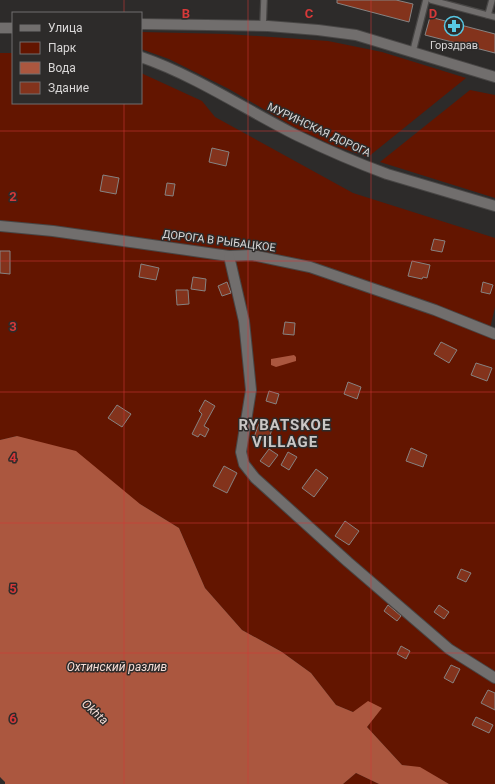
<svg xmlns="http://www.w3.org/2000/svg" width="495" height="784" font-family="Roboto,sans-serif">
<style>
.green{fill:#631500}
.water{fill:#ab573f}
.building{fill:#83331c;stroke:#868382}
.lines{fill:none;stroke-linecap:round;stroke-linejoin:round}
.lane-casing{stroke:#484645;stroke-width:8}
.street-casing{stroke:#484645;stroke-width:12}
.lane{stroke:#716e6d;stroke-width:5.5}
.street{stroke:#716e6d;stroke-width:10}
.grid{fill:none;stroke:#d63939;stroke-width:1;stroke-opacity:0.55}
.labels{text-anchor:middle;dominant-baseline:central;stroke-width:3;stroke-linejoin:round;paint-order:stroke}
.poi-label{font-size:11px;fill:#d8d6d6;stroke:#2d2b2a}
.street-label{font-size:11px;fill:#d8d6d6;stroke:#2d2b2a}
.water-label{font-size:12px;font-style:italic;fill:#f5dcd5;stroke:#2d2b2a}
.district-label{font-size:15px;font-weight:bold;letter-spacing:1px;fill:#cac7c6;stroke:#2d2b2a}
.grid-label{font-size:13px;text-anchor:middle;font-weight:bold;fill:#d63939;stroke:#2d2b2a;stroke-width:3;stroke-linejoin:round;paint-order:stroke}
</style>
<rect width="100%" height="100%" fill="#2d2b2a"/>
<g class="green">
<path d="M 141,32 L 227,34 L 328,41 L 382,52 L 466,78 L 368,157 L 332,145 L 294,127 L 229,89 L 169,59 L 141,49 Z"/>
<path d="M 0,53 L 13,53 L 13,103 L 141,103 L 141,73 L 202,101 L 215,117 L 353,193 L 495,238 L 495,307 L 488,337 L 495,340 L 495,784 L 449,784 L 420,768 L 402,765 L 367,727 L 381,708 L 353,712 L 336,705 L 311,673 L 282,652 L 242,630 L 205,588 L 179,528 L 140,504 L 17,436 L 0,440 Z"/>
<path d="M 470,90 L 495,95 L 495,198 L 380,162 Z"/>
<path d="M 356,773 L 379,784 L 343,784 Z"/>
</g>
<g class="water">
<path d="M 294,355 L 296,357 L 296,361 L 276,367 L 271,365 L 271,359 Z"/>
<path d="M 17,436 L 76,451 L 140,504 L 179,528 L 205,588 L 242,630 L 282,652 L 311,673 L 336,705 L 353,712 L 368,701 L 382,708 L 367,727 L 402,765 L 420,767 L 449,784 L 379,784 L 356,773 L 343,784 L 5,784 L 5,782 L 0,777 L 0,440 Z"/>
</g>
<g class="building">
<path d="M 337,0 L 396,0 L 413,4 L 409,22 L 337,3 Z"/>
<path d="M 430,17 L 495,34 L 495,53 L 425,35 Z"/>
<path d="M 212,148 L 229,152 L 226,166 L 209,162 Z"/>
<path d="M 103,175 L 119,178 L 116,194 L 100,191 Z"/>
<path d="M 167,183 L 175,184 L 173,196 L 165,195 Z"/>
<path d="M 434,239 L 445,241 L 442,252 L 431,250 Z"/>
<path d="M 0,251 L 10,251 L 10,274 L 0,273 Z"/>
<path d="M 412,261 L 430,265 L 427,278 L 423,277 L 422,279 L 408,276 Z"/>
<path d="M 141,264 L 159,268 L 156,280 L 139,277 Z"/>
<path d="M 193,277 L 206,279 L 205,291 L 191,289 Z"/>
<path d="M 227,282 L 231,293 L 222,296 L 218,286 Z"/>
<path d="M 483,282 L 493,285 L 490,294 L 481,292 Z"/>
<path d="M 176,290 L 188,290 L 189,304 L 177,305 Z"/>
<path d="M 285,322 L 295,323 L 294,335 L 283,334 Z"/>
<path d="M 441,342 L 457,350 L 449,363 L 434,354 Z"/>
<path d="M 476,363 L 492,368 L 487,381 L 471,375 Z"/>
<path d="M 348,382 L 361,387 L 357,399 L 344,394 Z"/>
<path d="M 269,391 L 279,394 L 276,404 L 266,401 Z"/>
<path d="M 205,400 L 215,406 L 204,426 L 209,429 L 205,437 L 200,434 L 198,437 L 192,434 L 202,414 L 199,411 Z"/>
<path d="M 117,405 L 131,414 L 122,427 L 108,418 Z"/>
<path d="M 259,424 L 272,429 L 268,442 L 254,437 Z"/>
<path d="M 411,448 L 427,455 L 423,467 L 406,461 Z"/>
<path d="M 269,449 L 278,455 L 269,467 L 260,461 Z"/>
<path d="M 288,452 L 297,457 L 289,470 L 281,465 Z"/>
<path d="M 224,466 L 237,473 L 227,493 L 213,486 Z"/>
<path d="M 316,469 L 328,478 L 314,497 L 302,488 Z"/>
<path d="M 345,521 L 359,531 L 349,545 L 335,536 Z"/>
<path d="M 461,569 L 471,573 L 466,582 L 457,578 Z"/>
<path d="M 388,605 L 401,616 L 397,621 L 384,611 Z"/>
<path d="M 439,605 L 449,612 L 444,619 L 434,612 Z"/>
<path d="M 401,646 L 410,651 L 406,659 L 397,654 Z"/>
<path d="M 451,665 L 460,669 L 453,683 L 444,678 Z"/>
<path d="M 488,690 L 495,693 L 495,710 L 481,703 Z"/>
<path d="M 476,717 L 493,725 L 489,733 L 472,725 Z"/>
</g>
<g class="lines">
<g class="lane-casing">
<g id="lane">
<path d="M 431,0 L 495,17"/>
<path d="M 488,15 L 492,0"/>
<path d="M 263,26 L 264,0"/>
<path d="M 413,51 L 426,0"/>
</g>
</g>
<g class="street-casing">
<g id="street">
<path d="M 141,24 L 268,26 L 318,30 L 356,35 L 495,77"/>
<path d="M 0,28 L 13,28"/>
<path d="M 141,57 C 196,76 246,110 298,136 C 327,150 357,163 387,174 L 495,206"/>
<path d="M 0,226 L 53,231 L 229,256 L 252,255 L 310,267 L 435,310 L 495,334"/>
<path d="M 229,256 L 244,321 L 251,390 L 241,452 L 244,464 L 255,478 L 348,562 L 449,649 L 495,678"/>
</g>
</g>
<use href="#lane" class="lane"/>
<use href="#street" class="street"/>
</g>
<path class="grid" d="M 124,0 L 124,13M 248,0 L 248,784M 371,0 L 371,784M 124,103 L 124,784M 0,131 L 495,131M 0,261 L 495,261M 0,392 L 495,392M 0,523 L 495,523M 0,653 L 495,653"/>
<defs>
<g id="pharmacy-ring" transform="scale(1)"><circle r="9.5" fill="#2d2b2a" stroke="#58c8e4" stroke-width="1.5"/><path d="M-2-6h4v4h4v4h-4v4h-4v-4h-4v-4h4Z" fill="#58c8e4"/></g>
</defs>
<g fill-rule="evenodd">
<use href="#pharmacy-ring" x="454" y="26"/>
</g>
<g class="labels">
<g class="poi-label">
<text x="454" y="45">Горздрав</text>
</g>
<g class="street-label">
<text transform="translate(319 130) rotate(25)">МУРИНСКАЯ ДОРОГА</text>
<text transform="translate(219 241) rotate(7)">ДОРОГА В РЫБАЦКОЕ</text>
</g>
<g class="water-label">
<text x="117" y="667">Охтинский разлив</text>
<text transform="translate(95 712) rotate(42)">Okhta</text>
</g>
<g class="district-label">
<text x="285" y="425">RYBATSKOE<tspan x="285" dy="17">VILLAGE</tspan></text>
</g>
</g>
<g class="grid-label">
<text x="186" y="18">B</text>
<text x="309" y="18">C</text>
<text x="433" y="18">D</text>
<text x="13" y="201">2</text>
<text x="13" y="331">3</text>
<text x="13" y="462">4</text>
<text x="13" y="593">5</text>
<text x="13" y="723">6</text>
</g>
<rect x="12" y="12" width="130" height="92" fill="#2d2b2a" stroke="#716f6f"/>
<rect x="20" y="25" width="20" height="6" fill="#716e6d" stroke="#716f6f"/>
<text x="48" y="32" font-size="12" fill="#d8d6d6">Улица</text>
<rect x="20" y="42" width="20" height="12" fill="#631500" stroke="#716f6f"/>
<text x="48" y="52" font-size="12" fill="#d8d6d6">Парк</text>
<rect x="20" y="62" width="20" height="12" fill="#ab573f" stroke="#716f6f"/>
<text x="48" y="72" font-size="12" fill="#d8d6d6">Вода</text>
<rect x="20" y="82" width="20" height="12" fill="#83331c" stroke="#716f6f"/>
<text x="48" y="92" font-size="12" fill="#d8d6d6">Здание</text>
</svg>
